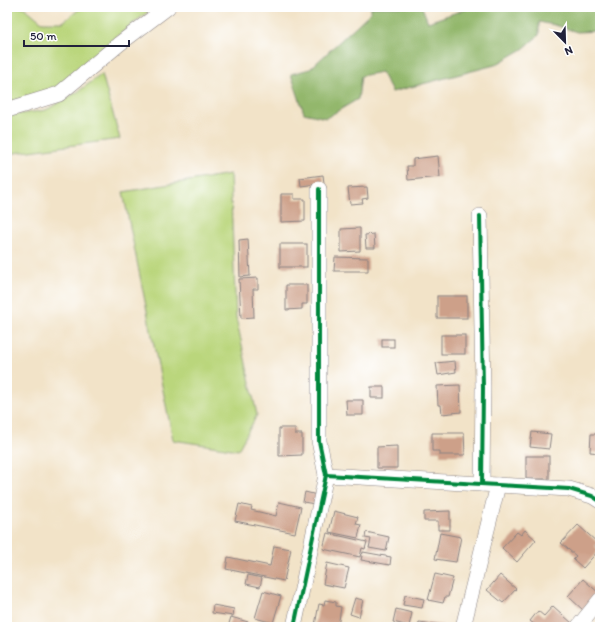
<svg xmlns="http://www.w3.org/2000/svg" width="607" height="634" font-family="Itim,sans-serif">
<style>
.green{fill:#bad67c;stroke:#6e7c5c}
.forest{fill:#93b76c;stroke:#5a6c54}
.building{fill:#cda089}
.lines{fill:none;stroke-linecap:round;stroke-linejoin:round}
.minor-casing{stroke:#8a8282;stroke-width:16}
.minor{stroke:#fff;stroke-width:15}
.cycleway-casing{stroke:#fff;stroke-width:6}
.cycleway{stroke:#00873e;stroke-width:4}
</style>
<rect width="100%" height="100%" fill="#fff"/>
<filter id="ink" filterUnits="userSpaceOnUse"><feTurbulence type="fractalNoise" baseFrequency=".025" numOctaves="2"/><feDisplacementMap in="SourceGraphic" scale="8" xChannelSelector="R" yChannelSelector="G"/><feConvolveMatrix kernelMatrix="1 2 1 2 8 2 1 2 1" color-interpolation-filters="sRGB"/></filter>
<filter id="wash" filterUnits="userSpaceOnUse"><feTurbulence type="fractalNoise" baseFrequency=".012" numOctaves="4" result="noise"/><feDisplacementMap in="SourceGraphic" scale="16" xChannelSelector="R" yChannelSelector="G"/><feGaussianBlur stdDeviation="0.9" result="paint"/><feColorMatrix in="noise" values="0 0 0 0 0 0 0 0 0 0 0 0 0 0 0 0 0 1.4 0 .05"/><feComposite in="paint" operator="in"/></filter>
<g filter="url(#wash)">
<rect width="100%" height="100%" fill="#f2e3c8"/>
<g class="green">
<path d="M 7,7 L 24,7 L 42,22 L 63,22 L 82,7 L 154,7 L 104,47 L 58,87 L 44,93 L 7,102 Z"/>
<path d="M 102,74 L 120,139 L 7,154 L 7,116 L 46,110 L 79,91 Z"/>
<path d="M 230,174 L 236,317 L 257,415 L 238,450 L 173,440 L 123,192 Z"/>
</g>
<g class="forest">
<path d="M 279,7 L 321,7 L 280,12 Z"/>
<path d="M 371,7 L 422,7 L 428,22 L 472,7 L 591,7 L 600,9 L 600,31 L 577,32 L 555,25 L 539,22 L 539,35 L 523,49 L 495,65 L 392,92 L 381,72 L 361,76 L 358,99 L 326,118 L 304,113 L 291,74 L 310,69 L 371,12 Z"/>
</g>
<g id="blocks">
<g class="building">
<path d="M 438,156 L 440,177 L 408,180 L 407,166 L 413,166 L 413,159 Z"/>
<path d="M 323,175 L 324,183 L 301,186 L 300,178 Z"/>
<path d="M 367,187 L 368,198 L 362,199 L 363,203 L 350,204 L 348,188 Z"/>
<path d="M 281,194 L 294,194 L 294,199 L 305,199 L 305,221 L 281,222 Z"/>
<path d="M 360,228 L 360,251 L 341,252 L 341,229 Z"/>
<path d="M 374,234 L 375,248 L 366,248 L 365,235 Z"/>
<path d="M 248,239 L 250,276 L 240,277 L 239,240 Z"/>
<rect x="280" y="244" width="27" height="23"/>
<path d="M 335,257 L 368,258 L 368,271 L 334,271 Z"/>
<path d="M 258,278 L 258,289 L 253,289 L 254,317 L 241,318 L 239,279 Z"/>
<path d="M 286,285 L 307,285 L 307,304 L 302,304 L 302,309 L 286,310 Z"/>
<rect x="437" y="296" width="30" height="22"/>
<rect x="441" y="335" width="24" height="19"/>
<rect x="382" y="339" width="12" height="8"/>
<path d="M 455,361 L 456,372 L 438,375 L 436,363 Z"/>
<path d="M 460,385 L 461,412 L 442,414 L 441,405 L 438,405 L 437,386 Z"/>
<rect x="371" y="387" width="13" height="11"/>
<path d="M 346,400 L 363,400 L 363,415 L 347,415 Z"/>
<path d="M 279,428 L 295,428 L 295,434 L 302,434 L 302,455 L 279,456 Z"/>
<path d="M 532,432 L 551,434 L 549,449 L 530,447 Z"/>
<path d="M 432,433 L 464,433 L 465,455 L 440,455 L 440,451 L 432,451 Z"/>
<path d="M 591,434 L 600,434 L 600,453 L 590,452 Z"/>
<path d="M 397,446 L 397,468 L 377,468 L 377,447 Z"/>
<rect x="526" y="456" width="23" height="23"/>
<path d="M 305,492 L 317,495 L 315,504 L 303,502 Z"/>
<path d="M 279,502 L 301,507 L 295,533 L 235,521 L 239,504 L 252,507 L 251,510 L 276,516 Z"/>
<path d="M 334,511 L 358,517 L 356,524 L 361,525 L 358,538 L 329,532 Z"/>
<path d="M 450,511 L 450,530 L 438,530 L 438,521 L 424,521 L 424,512 Z"/>
<path d="M 578,525 L 598,543 L 595,546 L 599,550 L 583,568 L 573,559 L 576,556 L 561,543 Z"/>
<path d="M 525,530 L 536,540 L 517,562 L 502,548 L 517,532 L 521,535 Z"/>
<path d="M 366,532 L 389,537 L 386,551 L 369,548 L 371,539 L 365,538 Z"/>
<path d="M 327,533 L 367,542 L 365,549 L 362,548 L 360,557 L 323,549 Z"/>
<path d="M 440,533 L 461,537 L 456,562 L 435,559 Z"/>
<path d="M 274,546 L 291,549 L 284,581 L 226,569 L 228,557 L 270,566 Z"/>
<path d="M 363,552 L 391,557 L 390,565 L 361,560 Z"/>
<path d="M 327,563 L 349,568 L 344,588 L 323,584 Z"/>
<path d="M 435,574 L 453,578 L 448,597 L 445,597 L 443,603 L 428,600 Z"/>
<path d="M 248,575 L 262,578 L 260,587 L 246,584 Z"/>
<path d="M 500,575 L 516,589 L 503,603 L 487,590 Z"/>
<path d="M 583,579 L 600,594 L 585,612 L 568,596 Z"/>
<path d="M 263,591 L 281,596 L 273,623 L 255,618 Z"/>
<path d="M 405,595 L 424,599 L 422,608 L 403,605 Z"/>
<path d="M 355,598 L 363,600 L 359,617 L 350,614 Z"/>
<path d="M 325,600 L 336,602 L 336,606 L 341,607 L 338,627 L 324,627 L 315,625 L 319,604 L 324,605 Z"/>
<path d="M 213,605 L 234,609 L 233,616 L 212,613 Z"/>
<path d="M 553,606 L 573,624 L 570,627 L 538,627 L 530,621 L 538,611 L 544,616 Z"/>
<path d="M 396,609 L 412,613 L 409,626 L 393,622 Z"/>
<path d="M 231,617 L 248,622 L 247,627 L 228,627 Z"/>
<path d="M 419,622 L 443,625 L 443,627 L 418,627 Z"/>
</g>
</g>
</g>
<g filter="url(#ink)">
<use href="#blocks" fill-opacity="0" stroke="#8a8282" stroke-width="1"/>
<g class="lines">
<g class="minor-casing">
<g id="minor">
<path d="M 7,110 L 59,94 L 119,44 L 168,7"/>
<path d="M 480,216 L 483,388 L 482,484"/>
<path d="M 326,475 L 569,489 L 592,496 L 600,501"/>
<path d="M 294,627 L 326,475 L 319,441 L 319,189"/>
<path d="M 463,627 L 498,485"/>
<path d="M 578,627 L 600,600"/>
</g>
</g>
<use href="#minor" class="minor"/>
<g class="cycleway-casing">
<g id="cycleway">
<path d="M 480,216 L 483,388 L 482,484"/>
<path d="M 326,475 L 569,489 L 592,496 L 600,501"/>
<path d="M 294,627 L 326,475 L 319,441 L 319,189"/>
</g>
</g>
<use href="#cycleway" class="cycleway"/>
</g>
</g>
<rect width="607" height="634" fill="none" stroke="#fff" stroke-width="24"/>
<g transform="translate(565 42) rotate(157)" stroke="#ffffff" stroke-width="3" paint-order="stroke">
<path d="M0-3L7 15L0 10L-7 15Z" fill="#22223b"/>
<text y="-6" font-size="11" font-weight="bold" text-anchor="middle" fill="#22223b">N</text>
</g>
<path d="M24 40v6h105v-6" fill="none" stroke="#22223b" stroke-width="2"/>
<text x="30" y="40" font-size="12" fill="#22223b" stroke="#ffffff" stroke-width="3" paint-order="stroke">50 m</text>
</svg>
